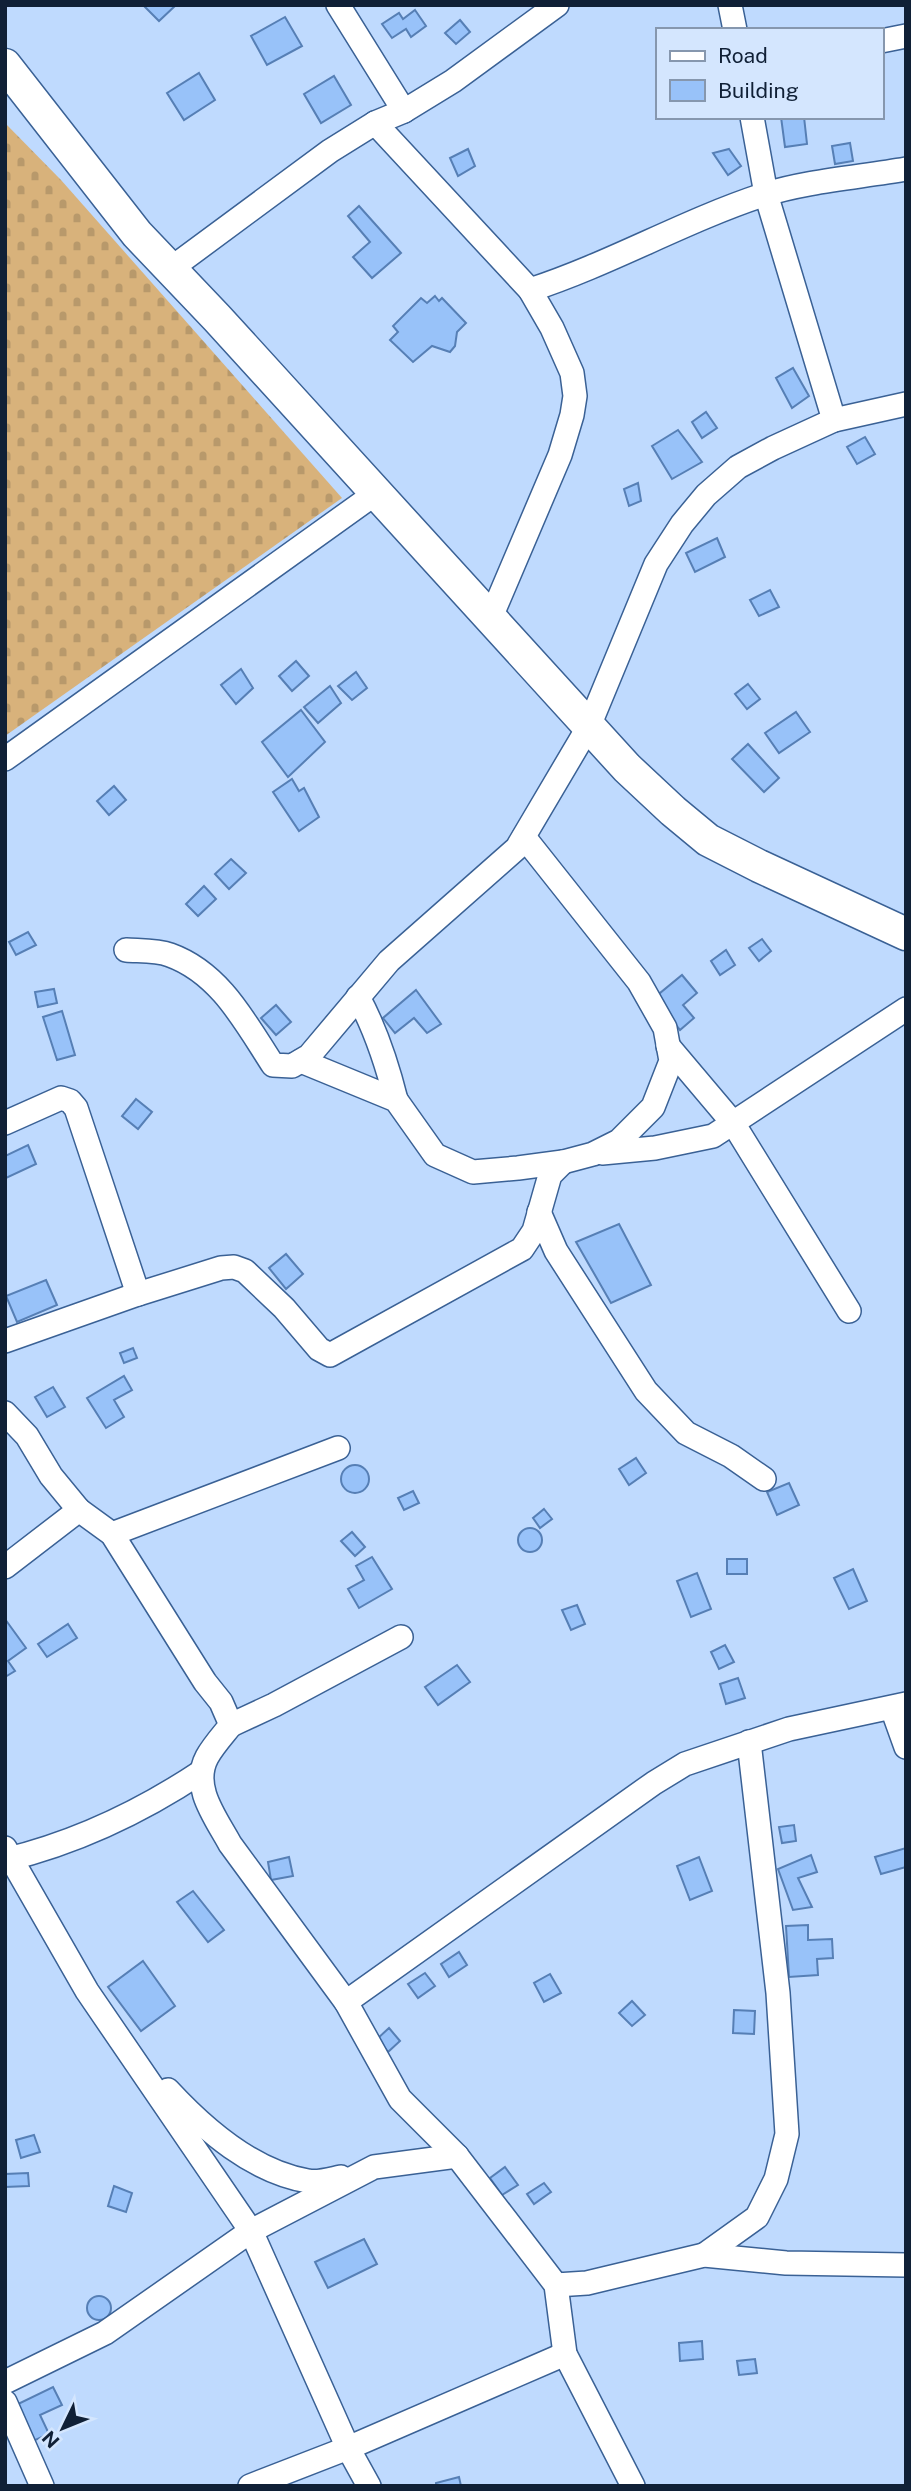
<svg xmlns="http://www.w3.org/2000/svg" width="911" height="2491" font-family="'Public Sans',sans-serif">
<style>
.cemetery{fill:url(#cemetery-stones)}
.building{fill:#98c2f9;stroke:#567fb5;stroke-width:2}
.lines{fill:none;stroke-linecap:round;stroke-linejoin:round}
.street-casing{stroke:#3a6195;stroke-width:26}
.secondary-casing{stroke:#3a6195;stroke-width:35}
.street{stroke:#fff;stroke-width:23}
.secondary{stroke:#fff;stroke-width:32}
</style>
<defs>
<pattern id="cemetery-stones" width="16" height="16" patternUnits="userSpaceOnUse" patternTransform="scale(1.75)"><rect width="16" height="16" fill="#d8b27b"/><path d="M2 7V4a2 2 0 0 1 4 0v3zM10 15v-3a2 2 0 0 1 4 0v3z" fill="#b8996b"/></pattern>
</defs>
<rect width="100%" height="100%" fill="#bfdafe"/>
<path class="cemetery" d="M 5,123 L 61,180 L 342,498 L 5,736 Z"/>
<g class="building">
<path d="M 143,5 L 176,5 L 159,21 Z"/>
<path d="M 415,10 L 426,26 L 411,37 L 406,29 L 392,38 L 382,24 L 399,13 L 403,19 Z"/>
<path d="M 285,17 L 302,46 L 267,65 L 251,36 Z"/>
<path d="M 460,20 L 470,32 L 456,44 L 445,33 Z"/>
<path d="M 199,73 L 215,100 L 184,120 L 167,93 Z"/>
<path d="M 334,76 L 351,105 L 321,123 L 304,94 Z"/>
<path d="M 781,117 L 804,117 L 807,144 L 785,147 Z"/>
<path d="M 850,143 L 853,161 L 835,164 L 832,146 Z"/>
<path d="M 468,149 L 475,166 L 458,176 L 450,158 Z"/>
<path d="M 729,149 L 741,166 L 728,175 L 713,153 Z"/>
<path d="M 359,206 L 401,253 L 372,278 L 353,257 L 370,242 L 348,216 Z"/>
<path d="M 435,296 L 439,301 L 442,298 L 466,323 L 457,332 L 455,346 L 450,352 L 432,346 L 413,362 L 390,340 L 398,332 L 393,326 L 421,298 L 427,303 Z"/>
<path d="M 793,368 L 809,396 L 792,408 L 776,378 Z"/>
<path d="M 706,412 L 717,428 L 702,438 L 692,422 Z"/>
<path d="M 678,430 L 702,462 L 672,479 L 652,446 Z"/>
<path d="M 865,437 L 875,454 L 857,464 L 847,447 Z"/>
<path d="M 638,483 L 641,501 L 629,506 L 624,489 Z"/>
<path d="M 717,538 L 725,557 L 695,572 L 686,553 Z"/>
<path d="M 770,590 L 779,607 L 759,616 L 750,600 Z"/>
<path d="M 296,661 L 309,676 L 292,691 L 279,676 Z"/>
<path d="M 241,669 L 253,688 L 236,704 L 221,685 Z"/>
<path d="M 356,672 L 367,688 L 352,700 L 338,686 Z"/>
<path d="M 748,684 L 760,699 L 747,709 L 735,694 Z"/>
<path d="M 330,686 L 341,703 L 318,723 L 304,707 Z"/>
<path d="M 301,710 L 325,742 L 288,777 L 262,742 Z"/>
<path d="M 796,712 L 810,732 L 779,753 L 765,733 Z"/>
<path d="M 748,744 L 779,778 L 764,792 L 732,759 Z"/>
<path d="M 292,779 L 299,791 L 304,788 L 319,817 L 299,831 L 273,792 Z"/>
<path d="M 114,786 L 126,800 L 109,815 L 97,801 Z"/>
<path d="M 231,859 L 246,873 L 229,889 L 215,874 Z"/>
<path d="M 204,886 L 216,899 L 198,916 L 186,904 Z"/>
<path d="M 28,932 L 36,945 L 16,955 L 9,942 Z"/>
<path d="M 762,939 L 771,951 L 759,961 L 749,948 Z"/>
<path d="M 726,950 L 735,965 L 720,975 L 711,961 Z"/>
<path d="M 682,975 L 697,993 L 683,1005 L 694,1018 L 680,1030 L 654,998 Z"/>
<path d="M 54,989 L 57,1003 L 38,1007 L 35,992 Z"/>
<path d="M 416,990 L 441,1024 L 427,1033 L 414,1018 L 395,1033 L 383,1018 Z"/>
<path d="M 276,1005 L 291,1022 L 276,1035 L 261,1018 Z"/>
<path d="M 62,1011 L 75,1055 L 57,1060 L 43,1017 Z"/>
<path d="M 136,1099 L 152,1112 L 138,1129 L 122,1116 Z"/>
<path d="M 28,1145 L 36,1164 L 6,1178 L 5,1156 Z"/>
<path d="M 619,1224 L 651,1285 L 611,1303 L 576,1242 Z"/>
<path d="M 286,1254 L 303,1274 L 286,1289 L 269,1268 Z"/>
<path d="M 46,1280 L 57,1305 L 17,1322 L 6,1296 Z"/>
<path d="M 133,1348 L 137,1358 L 124,1363 L 120,1353 Z"/>
<path d="M 124,1376 L 132,1390 L 114,1400 L 124,1417 L 106,1428 L 87,1398 Z"/>
<path d="M 53,1387 L 65,1407 L 47,1417 L 35,1397 Z"/>
<path d="M 636,1458 L 646,1473 L 629,1485 L 619,1469 Z"/>
<circle cx="355" cy="1479" r="14"/>
<path d="M 789,1483 L 799,1505 L 777,1515 L 767,1492 Z"/>
<path d="M 413,1491 L 419,1503 L 404,1510 L 398,1498 Z"/>
<path d="M 544,1509 L 552,1519 L 540,1528 L 533,1518 Z"/>
<circle cx="530" cy="1540" r="12"/>
<path d="M 352,1532 L 365,1547 L 355,1556 L 341,1541 Z"/>
<path d="M 372,1557 L 392,1589 L 359,1608 L 348,1589 L 364,1580 L 356,1566 Z"/>
<rect x="727" y="1559" width="20" height="15"/>
<path d="M 853,1569 L 867,1601 L 849,1609 L 834,1578 Z"/>
<path d="M 697,1573 L 711,1609 L 691,1617 L 677,1581 Z"/>
<path d="M 577,1605 L 585,1624 L 571,1630 L 562,1610 Z"/>
<path d="M 5,1619 L 26,1648 L 8,1661 L 15,1671 L 5,1677 Z"/>
<path d="M 68,1624 L 77,1638 L 47,1657 L 38,1644 Z"/>
<path d="M 725,1645 L 734,1662 L 719,1669 L 711,1652 Z"/>
<path d="M 457,1665 L 470,1682 L 438,1705 L 425,1687 Z"/>
<path d="M 738,1678 L 745,1698 L 726,1704 L 720,1684 Z"/>
<path d="M 794,1825 L 796,1841 L 782,1843 L 779,1827 Z"/>
<path d="M 906,1848 L 906,1867 L 881,1874 L 875,1857 Z"/>
<path d="M 811,1855 L 817,1872 L 798,1878 L 812,1907 L 793,1910 L 778,1869 Z"/>
<path d="M 289,1857 L 293,1876 L 271,1880 L 268,1862 Z"/>
<path d="M 699,1857 L 712,1891 L 690,1900 L 677,1866 Z"/>
<path d="M 193,1891 L 224,1930 L 208,1942 L 177,1902 Z"/>
<path d="M 808,1925 L 808,1940 L 832,1939 L 833,1958 L 817,1959 L 818,1975 L 789,1977 L 786,1926 Z"/>
<path d="M 459,1952 L 467,1965 L 449,1977 L 441,1964 Z"/>
<path d="M 143,1961 L 175,2006 L 141,2031 L 108,1987 Z"/>
<path d="M 425,1973 L 435,1986 L 418,1998 L 408,1984 Z"/>
<path d="M 550,1974 L 561,1993 L 544,2002 L 534,1983 Z"/>
<path d="M 632,2001 L 645,2015 L 632,2026 L 619,2013 Z"/>
<path d="M 734,2010 L 755,2011 L 754,2034 L 733,2033 Z"/>
<path d="M 389,2028 L 400,2041 L 388,2052 L 377,2039 Z"/>
<path d="M 34,2135 L 40,2152 L 21,2158 L 16,2140 Z"/>
<path d="M 505,2167 L 518,2185 L 502,2195 L 490,2178 Z"/>
<path d="M 28,2173 L 29,2186 L 5,2187 L 5,2174 Z"/>
<path d="M 544,2183 L 551,2192 L 534,2204 L 527,2194 Z"/>
<path d="M 114,2186 L 132,2193 L 126,2212 L 108,2206 Z"/>
<path d="M 364,2239 L 377,2264 L 328,2288 L 315,2262 Z"/>
<circle cx="99" cy="2308" r="12"/>
<path d="M 702,2341 L 703,2359 L 680,2361 L 679,2343 Z"/>
<path d="M 755,2359 L 757,2373 L 739,2375 L 737,2361 Z"/>
<path d="M 53,2387 L 62,2405 L 40,2415 L 49,2434 L 33,2441 L 16,2405 Z"/>
<path d="M 459,2477 L 461,2486 L 436,2486 L 436,2483 Z"/>
</g>
<g class="lines">
<g class="street-casing">
<g id="street">
<path d="M 338,5 L 404,111"/>
<path d="M 730,5 L 735,30"/>
<path d="M 881,41 L 906,36"/>
<path d="M 752,117 L 766,194 L 834,420 L 906,404"/>
<path d="M 375,123 L 530,290 L 552,328 L 572,373 L 575,396 L 572,415 L 560,455 L 491,617"/>
<path d="M 169,270 L 330,151 L 375,123 L 404,111 L 453,81 L 557,5"/>
<path d="M 530,290 C 610,264 684,221 763,195 C 806,181 861,177 906,169"/>
<path d="M 5,759 L 376,493"/>
<path d="M 126,950 C 140,951 157,950 170,955 C 220,973 245,1022 273,1065 L 292,1066 L 309,1056 L 389,961 L 517,848 L 589,726 L 656,564 L 682,524 L 706,495 L 738,467 L 773,448 L 834,420"/>
<path d="M 358,997 C 376,1030 387,1064 396,1100"/>
<path d="M 668,1046 L 733,1123 L 849,1311"/>
<path d="M 301,1061 L 396,1100 L 435,1155 L 473,1172 L 518,1168 L 563,1162 L 593,1154 L 619,1141 L 653,1107 L 671,1061 L 665,1028 L 639,982 L 524,837"/>
<path d="M 5,1123 L 61,1098 L 70,1101 L 76,1108 L 138,1294"/>
<path d="M 602,1153 L 655,1148 L 713,1136 L 906,1009"/>
<path d="M 539,1212 L 556,1251 L 646,1391 L 686,1433 L 731,1456 L 764,1479"/>
<path d="M 5,1341 L 138,1294 L 221,1268 L 234,1267 L 245,1271 L 284,1308 L 319,1349 L 330,1355 L 522,1249 L 534,1231 L 550,1175 L 563,1162"/>
<path d="M 5,1413 L 27,1436 L 51,1476 L 79,1510 L 112,1534 L 205,1682 L 221,1702 L 231,1725 C 223,1735 213,1746 207,1757 C 191,1787 216,1818 230,1844 L 346,2002 L 400,2099 L 457,2156 L 556,2285 L 565,2354 L 633,2486"/>
<path d="M 112,1534 L 338,1448"/>
<path d="M 5,1567 L 79,1510"/>
<path d="M 892,1708 L 906,1747"/>
<path d="M 231,1725 L 274,1705 L 401,1637"/>
<path d="M 5,1848 L 87,1991 L 251,2231 L 348,2448 L 369,2486"/>
<path d="M 5,1860 C 75,1843 141,1812 201,1772"/>
<path d="M 346,2002 L 654,1783 L 685,1764 L 789,1729 L 906,1704"/>
<path d="M 168,2090 C 205,2130 253,2172 308,2181 C 318,2183 331,2179 341,2177"/>
<path d="M 704,2255 L 757,2217 L 776,2179 L 787,2134 L 778,1993 L 749,1742"/>
<path d="M 556,2285 L 587,2283 L 704,2255 L 786,2263 L 906,2265"/>
<path d="M 5,2382 L 105,2333 L 251,2231 L 374,2167 L 457,2156"/>
<path d="M 5,2402 L 42,2486"/>
<path d="M 250,2486 L 348,2448 L 565,2354"/>
</g>
</g>
<g class="secondary-casing">
<path id="secondary" d="M 5,65 L 137,234 L 217,318 L 627,768 L 673,811 L 708,840 L 759,866 L 906,934"/>
</g>
<use href="#street" class="street"/>
<use href="#secondary" class="secondary"/>
</g>
<rect width="911" height="2491" fill="none" stroke="#102036" stroke-width="14"/>
<rect x="656" y="28" width="228" height="91" fill="#d4e6fe" stroke="#8697ae" stroke-width="2"/>
<rect x="670" y="51" width="35" height="10" fill="#ffffff" stroke="#8697ae" stroke-width="2"/>
<text x="718" y="63" font-size="21" fill="#102036">Road</text>
<rect x="670" y="80" width="35" height="21" fill="#98c2f9" stroke="#8697ae" stroke-width="2"/>
<text x="718" y="98" font-size="21" fill="#102036">Building</text>
<g transform="translate(63 2428) rotate(227)" stroke="#d4e6fe" stroke-width="5" paint-order="stroke">
<path d="M0-5L12 26L0 18L-12 26Z" fill="#102036"/>
<text y="-10" font-size="19" font-weight="bold" text-anchor="middle" fill="#102036">N</text>
</g>
</svg>
